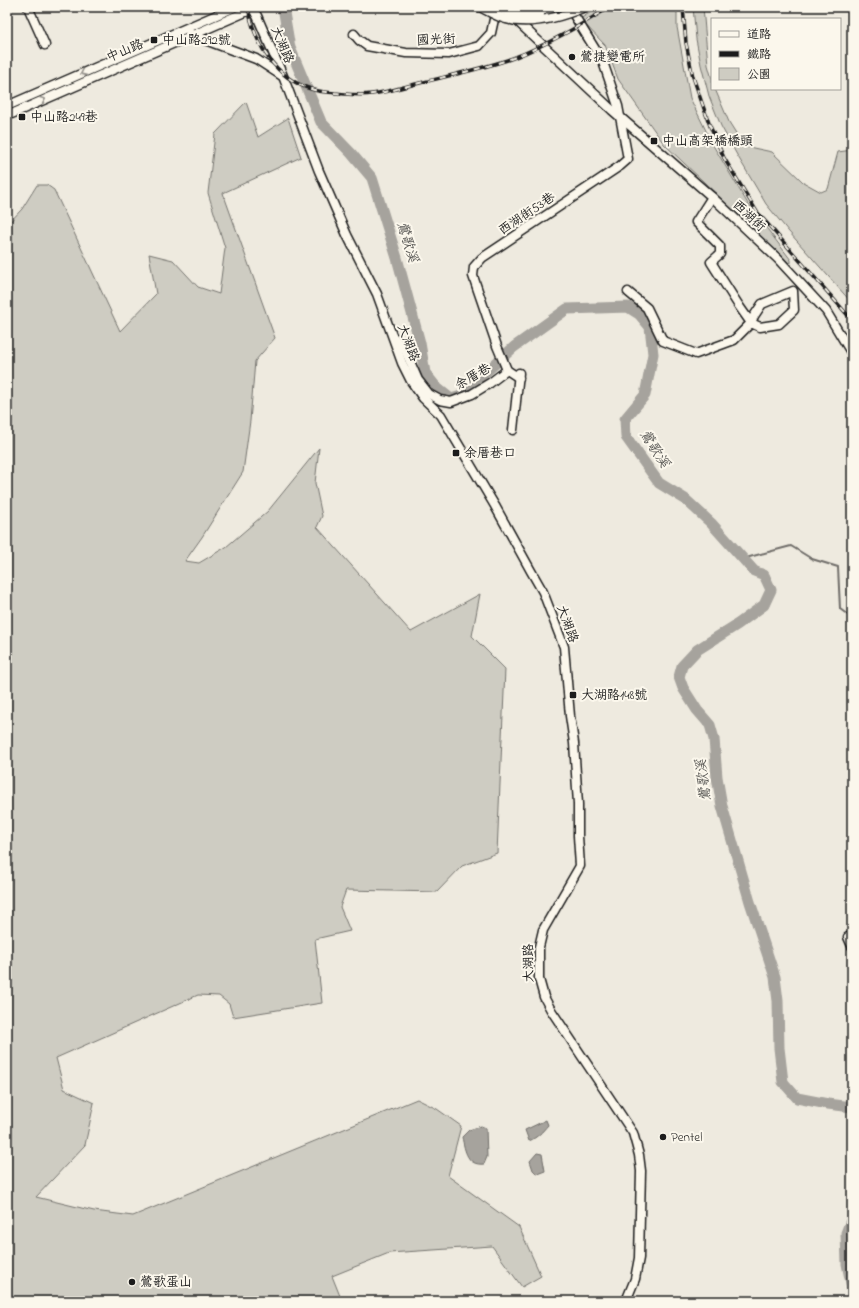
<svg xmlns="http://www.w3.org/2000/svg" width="859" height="1308" font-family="'Indie Flower','LXGW WenKai TC',sans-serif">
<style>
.green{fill:#ceccc2;stroke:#75746f}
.water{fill:#a6a39d;stroke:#6f6d69}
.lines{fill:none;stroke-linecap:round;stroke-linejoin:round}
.stream{stroke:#6f6d69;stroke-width:2}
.river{stroke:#a6a39d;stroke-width:11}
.minor-casing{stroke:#1c1c1c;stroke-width:11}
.minor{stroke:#fbf7ec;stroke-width:8}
.rail-casing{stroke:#1c1c1c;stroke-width:3.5}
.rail{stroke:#fbf7ec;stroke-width:2;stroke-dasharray:6;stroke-linecap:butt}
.minor-bridge-casing{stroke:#1c1c1c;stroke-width:11;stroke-linecap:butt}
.minor-bridge{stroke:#fbf7ec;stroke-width:8}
.oneway{stroke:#97948e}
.poi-dot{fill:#1c1c1c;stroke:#fbf7ec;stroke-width:1.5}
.labels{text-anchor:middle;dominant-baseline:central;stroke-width:4;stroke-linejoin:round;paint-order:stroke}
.poi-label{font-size:13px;fill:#1c1c1c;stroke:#fbf7ec;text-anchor:start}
.street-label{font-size:13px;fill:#1c1c1c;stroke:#fbf7ec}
.water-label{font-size:14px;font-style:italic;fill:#5a5956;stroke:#fbf7ec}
</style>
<rect width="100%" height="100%" fill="#eeeadf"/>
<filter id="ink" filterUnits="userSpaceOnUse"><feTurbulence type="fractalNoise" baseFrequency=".025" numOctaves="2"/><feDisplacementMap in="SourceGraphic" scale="8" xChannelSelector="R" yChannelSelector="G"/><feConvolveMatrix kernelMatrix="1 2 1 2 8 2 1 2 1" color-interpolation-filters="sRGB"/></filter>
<g filter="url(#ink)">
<g class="green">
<path d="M 599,7 L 677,7 L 677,27 L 690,98 L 714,147 L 748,204 L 791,260 L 791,263 L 788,262 L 664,144 L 618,79 L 605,45 L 580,19 Z"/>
<path d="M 693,7 L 703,7 L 708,65 L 712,79 L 712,89 L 715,89 L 729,122 L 744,146 L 772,152 L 803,182 L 821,192 L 828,189 L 838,152 L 852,150 L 852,303 L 789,232 L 766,204 L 737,155 L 721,126 L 709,96 L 701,65 L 696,39 Z"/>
<path d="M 246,102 L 258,137 L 288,118 L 301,157 L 223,193 L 275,338 L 255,361 L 250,421 L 243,472 L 202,537 L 185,561 L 199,563 L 226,547 L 268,511 L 319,448 L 315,483 L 322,516 L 317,527 L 411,632 L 480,594 L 472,636 L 505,669 L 497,853 L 462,866 L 437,892 L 346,890 L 340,907 L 350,931 L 315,939 L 322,1003 L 233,1017 L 229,1004 L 219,996 L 198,995 L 56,1058 L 64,1089 L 94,1103 L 85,1145 L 36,1197 L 94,1211 L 133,1216 L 417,1099 L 437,1109 L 461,1126 L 448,1176 L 519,1227 L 541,1276 L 522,1287 L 492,1246 L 389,1253 L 332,1276 L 342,1301 L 7,1301 L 7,225 L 22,209 L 37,185 L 47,185 L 54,190 L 120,331 L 156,294 L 149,254 L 173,260 L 198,287 L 219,294 L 225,248 L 208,193 L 215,134 Z"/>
</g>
<g class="water">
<path d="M 546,1120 L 548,1125 C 542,1132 538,1137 529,1141 L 525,1130 Z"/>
<path d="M 481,1126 L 486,1128 L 487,1157 L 484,1164 C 467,1166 465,1151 462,1137 L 469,1130 Z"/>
<path d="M 537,1153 L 542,1154 L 545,1171 L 537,1174 L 533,1170 L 530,1161 Z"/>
</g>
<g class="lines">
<path class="stream" d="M 742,559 L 791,546 L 812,559 L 838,567 L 840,609 L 852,618"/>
<g class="river">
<path d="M 283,7 L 290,48 L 321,122 L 351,153 L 372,178 L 397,258 L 420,343 L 425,373 L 436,387 L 451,399 L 468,394 L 478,379 L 514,347 L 567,309 L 628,307 L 639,314 L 650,327 L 653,354 L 645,395 L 625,419 L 626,437 L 659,483 L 685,499 L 711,523 L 754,571 L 764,575 L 771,590 L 764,605 L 738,624 L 697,650 L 682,666 L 679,677 L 683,688 L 697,710 L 710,725 L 714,739 L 717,777 L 722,806 L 750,902 L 775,977 L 778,1001 L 779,1048 L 783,1082 L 797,1098 L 828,1104 L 852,1107"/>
<path d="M 852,1218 L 846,1233 L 847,1264 L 852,1288"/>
</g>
<g class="minor-casing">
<g id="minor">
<path d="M 28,7 L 45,45"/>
<path d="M 252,7 L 257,16 L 283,76 L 319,171 L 347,235 L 377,294 L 402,363 L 411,381 L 423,398 L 441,415 L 495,506 L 531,571 L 543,592 L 564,647 L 570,716 L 574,743 L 578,804 L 578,836 L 580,866 L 543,930 L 539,947 L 539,979 L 544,997 L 551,1010 L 633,1133 L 639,1155 L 641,1171 L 639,1258 L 635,1279 L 626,1301"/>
<path d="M 516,18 L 517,21 L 612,110 L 712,197 L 778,259 L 826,311 L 852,354"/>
<path d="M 190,33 L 192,35 L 256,59 L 282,76"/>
<path d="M 354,34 L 359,40 L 367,46 L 406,53 L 449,54 L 479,46 L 491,33 L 496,10"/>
<path d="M 7,106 L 235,7"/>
<path d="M 7,116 L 257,7"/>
<path d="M 628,292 L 647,308 L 663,341 L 696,354 L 734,340 L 751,323 L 754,316 L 762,304 L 793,291 L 794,310 L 779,324 L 760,327 L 751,323 L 739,306 L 711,262 L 720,254 L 720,246 L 696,222 L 712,197"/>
<path d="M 395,338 L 405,350 L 418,380 L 429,394 L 440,400 L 451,402 L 472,394 L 490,383 L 507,370"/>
<path d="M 519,378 L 507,370 L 497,346 L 473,276 L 474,267 L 482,258 L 620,166 L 628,159 L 618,106 L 603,62 L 569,7"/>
<path d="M 513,430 L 519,373"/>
<path d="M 848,937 L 852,946"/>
</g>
</g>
<use href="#minor" class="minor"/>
<g class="rail-casing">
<g id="rail">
<path d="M 248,7 C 254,43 275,78 311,89 C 319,92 327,92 335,93 C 347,94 359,96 372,94 C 390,92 409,85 428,81 C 456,74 485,68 513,58 C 547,45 579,26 610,7"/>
<path d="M 683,7 L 686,43 L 693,77 L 710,126 L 724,158 L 757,212 L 852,320"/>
</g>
</g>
<use href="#rail" class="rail"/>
<g class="minor-bridge-casing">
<g id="minor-bridge">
<path d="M 480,7 C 488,11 497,17 506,19 C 532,26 561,17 585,7"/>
<path d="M 496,7 L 515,15 L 540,15"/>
</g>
</g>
<use href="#minor-bridge" class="minor-bridge"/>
</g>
<defs><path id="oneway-chevron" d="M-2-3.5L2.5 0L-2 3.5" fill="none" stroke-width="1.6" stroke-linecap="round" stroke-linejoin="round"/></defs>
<g class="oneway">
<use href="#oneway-chevron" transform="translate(83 73) rotate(156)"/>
<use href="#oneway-chevron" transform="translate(43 100) rotate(-23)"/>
</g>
</g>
<g class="poi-dot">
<rect x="150" y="36" width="8" height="8" rx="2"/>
<circle cx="572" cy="57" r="4"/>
<rect x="18" y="113" width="8" height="8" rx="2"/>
<rect x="650" y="137" width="8" height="8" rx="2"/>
<rect x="452" y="449" width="8" height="8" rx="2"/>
<rect x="569" y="691" width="8" height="8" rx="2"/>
<circle cx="663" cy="1137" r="4"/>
<circle cx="132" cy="1282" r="4"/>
</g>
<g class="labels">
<g class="poi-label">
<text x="162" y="40">中山路292號</text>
<text x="580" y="57">鶯捷變電所</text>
<text x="30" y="117">中山路249巷</text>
<text x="662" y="141">中山高架橋橋頭</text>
<text x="464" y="453">余厝巷口</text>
<text x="581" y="695">大湖路148號</text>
<text x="671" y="1137">Pentel</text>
<text x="140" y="1282">鶯歌蛋山</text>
</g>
<g class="street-label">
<text transform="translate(436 40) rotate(-3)">國光街</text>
<text transform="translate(282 45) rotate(67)">大湖路</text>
<text transform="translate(125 51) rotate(-23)">中山路</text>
<text transform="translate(527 214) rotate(-34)">西湖街53巷</text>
<text transform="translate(749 216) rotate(43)">西湖街</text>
<text transform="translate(408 343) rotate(69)">大湖路</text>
<text transform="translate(473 377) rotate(-30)">余厝巷</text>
<text transform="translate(567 624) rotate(70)">大湖路</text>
<text transform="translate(529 963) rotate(-91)">大湖路</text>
</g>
<g class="water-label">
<text transform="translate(407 242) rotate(73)">鶯歌溪</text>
<text transform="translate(654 449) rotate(57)">鶯歌溪</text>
<text transform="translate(704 780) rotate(-97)">鶯歌溪</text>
</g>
</g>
<rect width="859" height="1308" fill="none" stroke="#fbf7ec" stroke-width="24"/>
<rect x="12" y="12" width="835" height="1284" fill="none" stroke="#1c1c1c" stroke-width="1.5" filter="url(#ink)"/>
<rect x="711" y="18" width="130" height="72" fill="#fbf7ec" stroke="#a29f99"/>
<rect x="719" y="31" width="20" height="6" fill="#fbf7ec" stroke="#a29f99"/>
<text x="747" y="38" font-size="12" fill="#1c1c1c">道路</text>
<rect x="719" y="51" width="20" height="6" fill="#1c1c1c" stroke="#a29f99"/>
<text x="747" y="58" font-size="12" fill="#1c1c1c">鐵路</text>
<rect x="719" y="68" width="20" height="12" fill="#ceccc2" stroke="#a29f99"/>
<text x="747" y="78" font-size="12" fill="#1c1c1c">公園</text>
</svg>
